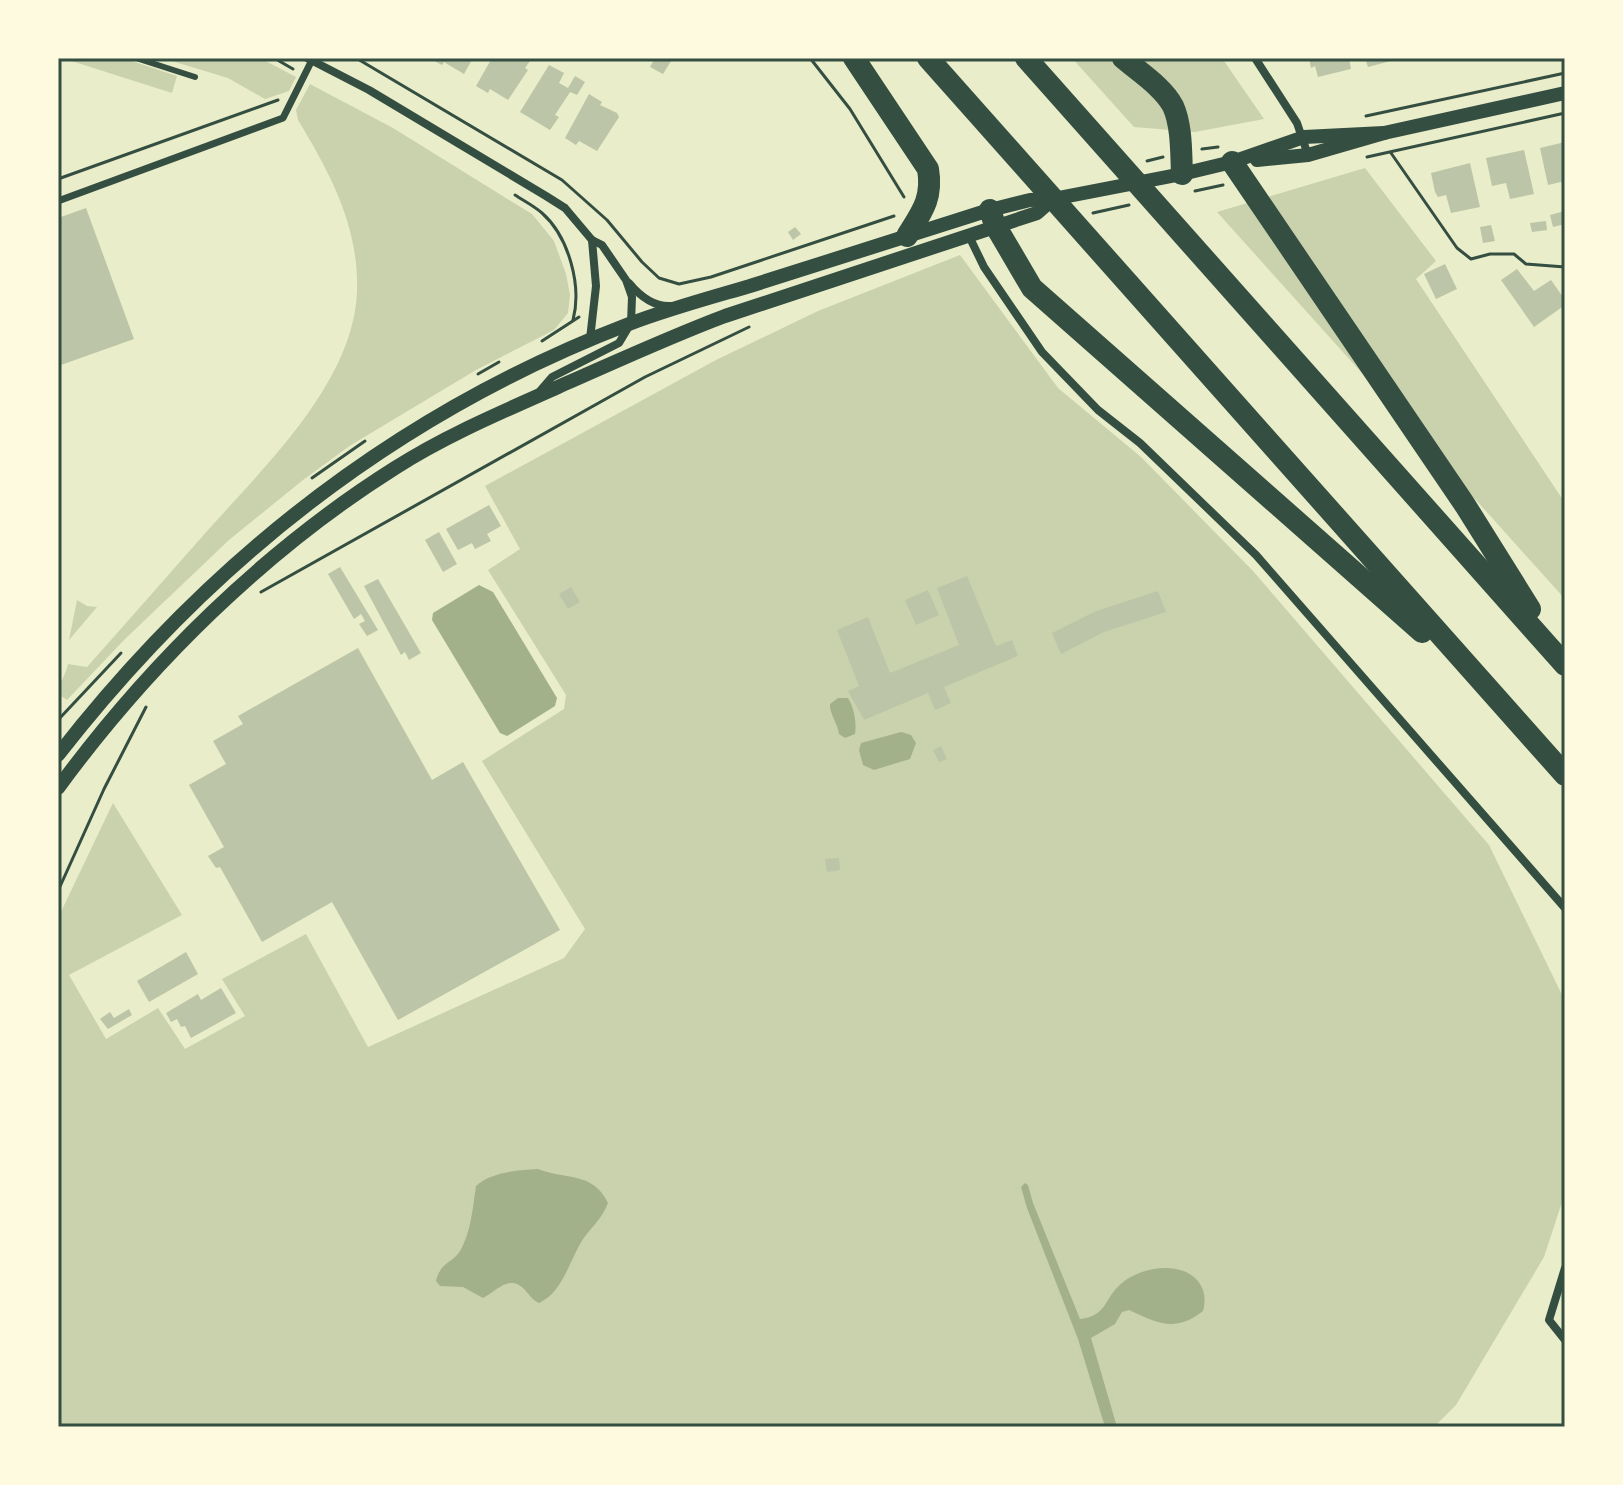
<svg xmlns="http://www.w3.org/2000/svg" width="1623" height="1485" font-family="'Space Grotesk',sans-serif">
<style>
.green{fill:#cad2ad}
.water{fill:#a3b18a}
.building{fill:#bcc5a7}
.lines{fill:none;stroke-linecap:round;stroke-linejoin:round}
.path{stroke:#344e41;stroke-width:3}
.service{stroke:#344e41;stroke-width:6}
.pedestrian{stroke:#344e41;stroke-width:7}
.minor{stroke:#344e41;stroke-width:8}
.tertiary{stroke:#344e41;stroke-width:14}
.motorway{stroke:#344e41;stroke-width:22}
.neatline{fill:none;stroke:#344e41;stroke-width:3}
</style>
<rect width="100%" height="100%" fill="#e9edc9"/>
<g class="green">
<path d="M 62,58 L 123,58 L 177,76 L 172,93 Z"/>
<path d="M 162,58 L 260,58 L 296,77 L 289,91 L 265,99 L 228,78 Z"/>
<path d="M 1072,58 L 1222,58 L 1264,119 L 1195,132 L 1134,127 Z"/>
<path d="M 310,84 L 393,128 L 532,214 L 554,241 L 566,274 L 570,295 L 568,313 L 554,330 L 476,370 L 351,445 L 303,480 L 229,540 L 125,639 L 67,700 L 58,694 C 58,684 66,675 68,664 L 87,667 C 128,621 168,575 208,530 C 265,466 354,382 357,291 C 359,226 330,173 298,120 L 296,110 Z"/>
<path d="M 1365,168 L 1436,261 L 1416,279 L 1565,503 L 1565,599 L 1217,212 Z"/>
<path d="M 960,255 L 1058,388 L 1141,457 L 1253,571 L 1489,845 L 1565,1001 L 1565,1193 L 1544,1257 L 1456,1405 L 1434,1427 L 58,1427 L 58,918 L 113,803 L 182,915 L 69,975 L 106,1039 L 158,1008 L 185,1049 L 245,1016 L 222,979 L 306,934 L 368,1047 L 564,958 L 585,929 L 482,761 L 564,709 L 566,695 L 488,570 L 520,549 L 485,486 L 716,360 L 818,311 Z"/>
<path d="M 77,600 L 87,606 L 97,607 L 69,640 Z"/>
</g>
<g class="water">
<path d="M 479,585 L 493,592 L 557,698 L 555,706 L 507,736 L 500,733 L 432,620 L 433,613 Z"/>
<path d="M 838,698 L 848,698 C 854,707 857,724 855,734 L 845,738 L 839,734 C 838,724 829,713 830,704 Z"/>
<path d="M 901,732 L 911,735 L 916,743 L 910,759 L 874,770 L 863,765 L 859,750 L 861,743 Z"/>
<path d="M 538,1169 C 565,1180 593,1171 608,1203 C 600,1223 588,1229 579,1246 C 568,1266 561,1293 539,1303 C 531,1299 530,1295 524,1289 C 509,1274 497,1291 483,1298 L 463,1287 L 440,1286 L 436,1281 C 441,1261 452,1264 460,1251 C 471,1233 473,1206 476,1186 C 491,1172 519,1170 538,1169 Z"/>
<path d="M 1025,1183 L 1028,1185 L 1033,1203 L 1080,1319 C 1108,1316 1104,1297 1122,1283 C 1141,1267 1180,1260 1198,1281 C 1205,1290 1206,1300 1203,1311 C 1175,1333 1157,1323 1129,1310 L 1122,1312 L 1115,1324 L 1091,1338 L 1117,1427 L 1105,1427 L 1078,1339 L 1027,1208 L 1021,1187 Z"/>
</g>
<g class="building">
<path d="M 429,58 L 473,58 L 464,74 L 444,62 L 442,65 Z"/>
<path d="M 492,58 L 525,58 L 530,61 L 525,68 L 528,70 L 508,100 L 490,89 L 488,93 L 476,86 Z"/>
<path d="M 655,58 L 673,58 L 663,74 L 650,67 Z"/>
<path d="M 1309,58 L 1349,58 L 1351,69 L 1318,77 L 1315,66 L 1311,68 Z"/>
<path d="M 1365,58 L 1398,58 L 1398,59 L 1368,67 Z"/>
<path d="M 549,65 L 564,73 L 559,83 L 568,88 L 575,76 L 585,82 L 577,95 L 570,92 L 555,115 L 559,117 L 550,130 L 520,112 Z"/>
<path d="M 589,94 L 602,102 L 600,105 L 617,113 L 619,117 L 597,151 L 579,141 L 576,145 L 565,138 Z"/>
<path d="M 1565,142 L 1565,181 L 1548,185 L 1540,148 Z"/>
<path d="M 1524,150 L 1534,194 L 1510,199 L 1506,183 L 1492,186 L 1486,158 Z"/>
<path d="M 1470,163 L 1480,207 L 1451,213 L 1446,195 L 1438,197 L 1435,192 L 1431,173 Z"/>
<path d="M 86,208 L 134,339 L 58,366 L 58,218 Z"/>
<path d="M 1565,211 L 1565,224 L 1553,227 L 1550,215 Z"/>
<path d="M 1546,221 L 1547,230 L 1532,232 L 1530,223 Z"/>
<path d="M 1491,225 L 1495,241 L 1483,243 L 1480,227 Z"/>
<path d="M 795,227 L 801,234 L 793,240 L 788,232 Z"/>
<path d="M 1445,264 L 1457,289 L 1436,299 L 1424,274 Z"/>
<path d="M 1517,269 L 1534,291 L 1551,280 L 1565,300 L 1565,305 L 1534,327 L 1501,280 Z"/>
<path d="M 489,505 L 501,526 L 487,534 L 491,541 L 475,549 L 472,543 L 458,550 L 446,529 Z"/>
<path d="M 439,532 L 457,564 L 443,572 L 425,540 Z"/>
<path d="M 340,567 L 378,630 L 367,636 L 359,624 L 365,621 L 361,614 L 354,619 L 328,574 Z"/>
<path d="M 967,576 L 996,646 L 1012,640 L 1018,656 L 944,687 L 951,703 L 935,710 L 928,693 L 864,720 L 848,691 L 859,686 L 837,630 L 868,617 L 890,673 L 959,645 L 937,588 Z"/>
<path d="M 378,579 L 421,653 L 409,660 L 405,652 L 401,655 L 364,586 Z"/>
<path d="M 571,587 L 580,602 L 568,609 L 559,594 Z"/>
<path d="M 928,590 L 939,615 L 916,625 L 905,600 Z"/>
<path d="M 1158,591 L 1166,612 L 1104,632 L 1061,654 L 1052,633 L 1096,611 Z"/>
<path d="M 358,648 L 432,780 L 463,762 L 560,930 L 398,1020 L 332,902 L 262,942 L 220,867 L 216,868 L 208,856 L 224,847 L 189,785 L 226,764 L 213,741 L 243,724 L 238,716 Z"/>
<path d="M 941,746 L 947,759 L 939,762 L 933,750 Z"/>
<path d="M 839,858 L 840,870 L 827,872 L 825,859 Z"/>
<path d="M 186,952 L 198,974 L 149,1002 L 137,981 Z"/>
<path d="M 221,988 L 236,1013 L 191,1038 L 185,1026 L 181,1027 L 177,1019 L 171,1022 L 166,1013 L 198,994 L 201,1000 Z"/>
<path d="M 129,1009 L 132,1015 L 108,1029 L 100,1019 L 110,1012 L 114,1018 Z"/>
</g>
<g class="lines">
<g class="path">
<path d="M 274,58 L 293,69"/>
<path d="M 356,58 L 562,180 L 607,220 L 642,262 L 659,278 L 679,284 L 711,277 L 894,216"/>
<path d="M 810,58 L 850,109 L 904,197"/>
<path d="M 1366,116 L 1565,73"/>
<path d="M 1202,149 L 1218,147"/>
<path d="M 1391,153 L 1457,248 L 1471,259 L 1490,254 L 1514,254 L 1526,264 L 1565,267"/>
<path d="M 1367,157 L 1565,113"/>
<path d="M 1147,161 L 1163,157"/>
<path d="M 58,179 L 278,100"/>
<path d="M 1195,191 L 1223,185"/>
<path d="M 515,195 C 524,201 534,206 542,213 C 569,237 582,286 573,320"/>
<path d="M 1093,213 L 1129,205"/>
<path d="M 542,341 L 579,317"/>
<path d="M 478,374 L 499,362"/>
<path d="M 312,478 L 365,441"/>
<path d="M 261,592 L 645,377 L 749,327"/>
<path d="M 58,720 L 121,653"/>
<path d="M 58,891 L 104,789 L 146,707"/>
</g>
<path class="service" d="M 136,58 L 195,77"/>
<path class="pedestrian" d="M 58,201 L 283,118 L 313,58"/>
<g class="minor">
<path d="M 307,58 L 369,90 L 546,196 L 565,208 L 592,240 L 602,245 L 626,280 L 632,297 L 631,323 L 619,343 L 552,377 L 539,392"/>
<path d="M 1255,58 L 1297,123 L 1308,155"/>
<path d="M 968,234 L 984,267 L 1042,352 L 1098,410 L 1140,443 L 1256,555 L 1565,908"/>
<path d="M 629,283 C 639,295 654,307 671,306"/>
<path d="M 590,339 L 596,286 L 592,240"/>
<path d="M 1565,1268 L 1549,1320 L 1565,1340"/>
</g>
<g class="tertiary">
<path d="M 1257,160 L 1308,155 L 1384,133 L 1565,93"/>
<path d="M 58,755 C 209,561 399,412 629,324 C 668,309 709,298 750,286 C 828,261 907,236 986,211 L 1030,200 L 1053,199 L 1182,174 L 1232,162 L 1304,137 L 1384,133"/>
<path d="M 58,788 C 149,664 265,550 395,468 C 447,435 502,412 558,387 C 613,363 669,337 725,316 L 1037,213 L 1053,199"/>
</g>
<g class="motorway">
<path d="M 854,58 L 928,169 C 933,198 922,212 907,236"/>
<path d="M 928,58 L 1565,775"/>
<path d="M 1026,58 L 1565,665"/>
<path d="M 1123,58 C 1139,72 1163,87 1173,106 C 1182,126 1181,153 1182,174"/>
<path d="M 1232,162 L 1465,505 L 1530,609"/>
<path d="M 990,210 L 995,225 L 1032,288 L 1422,632"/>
</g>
</g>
<rect width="1623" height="1485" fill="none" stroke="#fefae0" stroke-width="120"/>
<rect x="60" y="60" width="1503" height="1365" class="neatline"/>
</svg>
